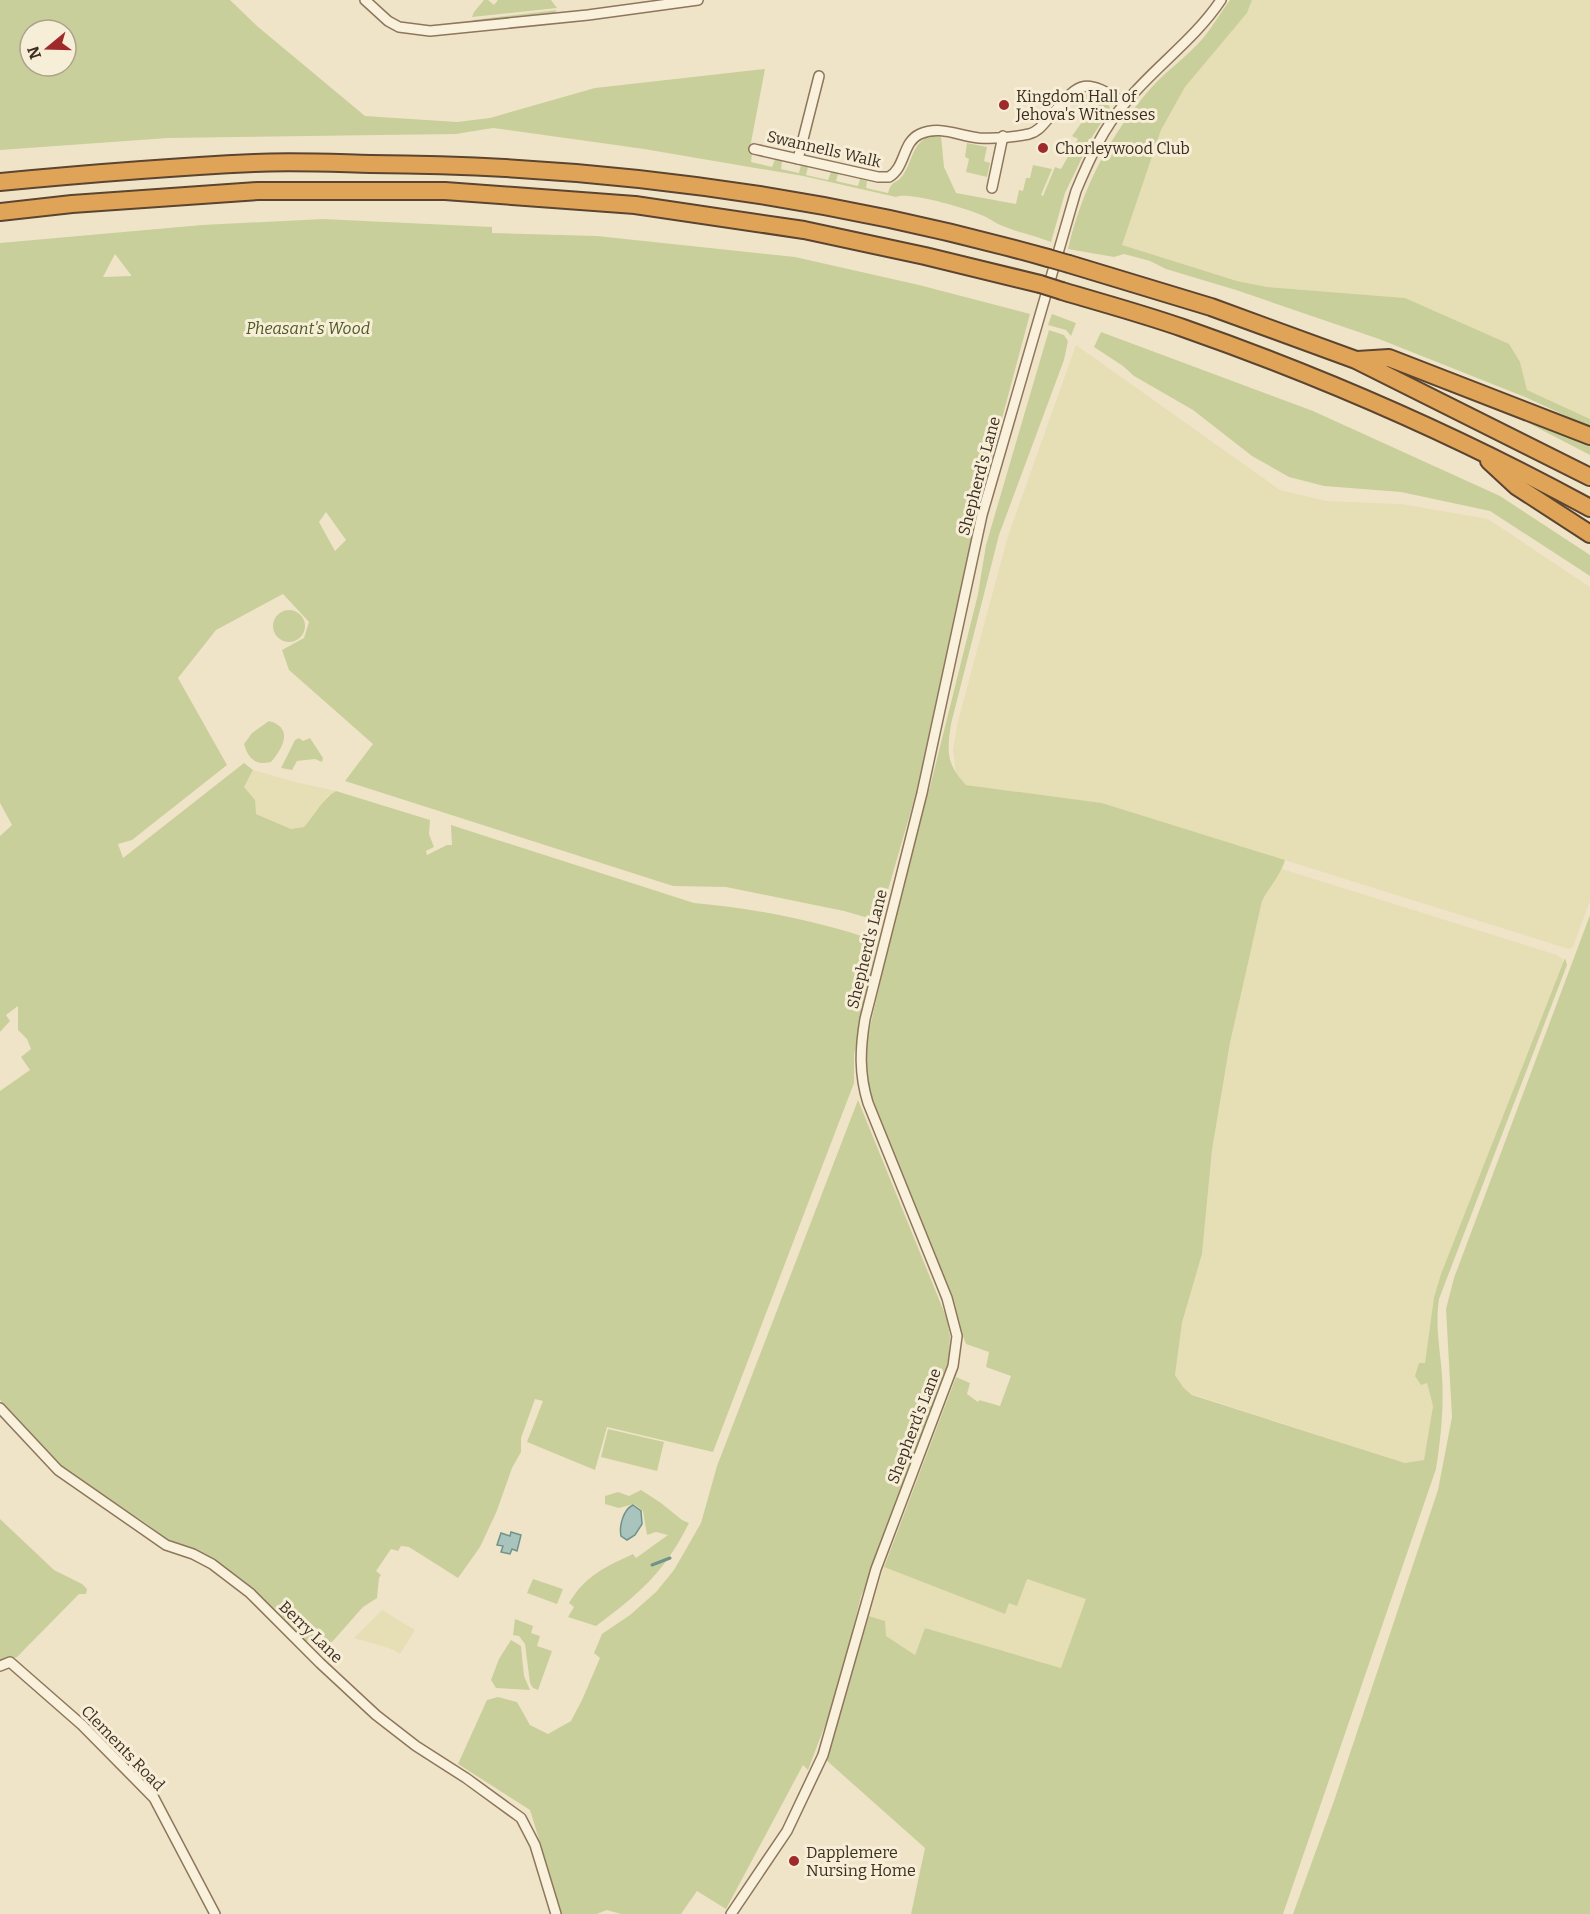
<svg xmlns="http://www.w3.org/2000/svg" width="1590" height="1914" font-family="Bitter,serif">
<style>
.farmland{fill:#e6deb5}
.green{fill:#c9cf9b;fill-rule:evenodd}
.water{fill:#a9c4bc;stroke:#6f938a;stroke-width:1.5}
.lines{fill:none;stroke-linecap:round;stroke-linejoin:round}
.stream{stroke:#6f938a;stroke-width:3}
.street-casing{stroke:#8d765c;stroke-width:12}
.highway-casing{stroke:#5b4430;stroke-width:20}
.street{stroke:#faf1dc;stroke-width:9}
.highway{stroke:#e0a458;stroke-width:16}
.highway-bridge-casing{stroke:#5b4430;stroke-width:20;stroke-linecap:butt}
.highway-bridge{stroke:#e0a458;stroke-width:16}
.poi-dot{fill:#9e2a2b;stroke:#f7eed8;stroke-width:2}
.labels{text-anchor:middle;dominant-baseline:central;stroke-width:6;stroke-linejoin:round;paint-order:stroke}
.poi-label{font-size:16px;fill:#3d2e20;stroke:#f7eed8;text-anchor:start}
.street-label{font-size:16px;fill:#3d2e20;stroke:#f7eed8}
.park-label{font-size:16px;font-style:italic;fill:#4d5a26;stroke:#f7eed8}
</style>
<rect width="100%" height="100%" fill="#f0e4c8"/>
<g class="farmland">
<path d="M 1252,0 L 1590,0 L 1590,419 L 1527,390 L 1520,362 L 1405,298 L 1267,287 L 1237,281 L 1121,245 L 1161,130 L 1185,87 L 1247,13 Z"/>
<path d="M 1076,345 L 1280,490 L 1326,501 L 1401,504 L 1488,519 L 1590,587 L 1590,901 L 1573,947 L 1569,949 L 1102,803 L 966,785 L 956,775 L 953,750 L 958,721 L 1008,536 Z"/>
<path d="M 253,770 L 295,782 L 336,791 L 326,797 L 317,812 L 304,827 L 291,829 L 256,814 L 244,787 Z"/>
<path d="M 1282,869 L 1557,955 L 1563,959 L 1564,967 L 1441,1274 L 1434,1297 L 1424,1372 L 1433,1406 L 1424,1461 L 1405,1463 L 1192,1394 L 1183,1387 L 1175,1375 L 1182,1324 L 1202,1254 L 1212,1150 L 1231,1039 L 1262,901 L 1269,886 Z"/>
<path d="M 884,1567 L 1005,1614 L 1009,1602 L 1017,1605 L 1026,1579 L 1087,1598 L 1062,1668 L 925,1628 L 915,1655 L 885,1636 L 885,1621 L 869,1616 Z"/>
<path d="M 382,1610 L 415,1630 L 400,1654 L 392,1649 L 354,1638 Z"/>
</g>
<g class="green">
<path d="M 0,0 L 230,0 L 257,26 L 365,116 L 457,122 L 490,118 L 595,88 L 765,69 L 749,153 L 752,154 L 751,162 L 772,167 L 775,159 L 782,161 L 781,169 L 799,173 L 801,165 L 808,167 L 806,175 L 828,180 L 831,172 L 838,174 L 836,181 L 858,186 L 860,179 L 867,181 L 866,188 L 888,193 C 893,178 895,186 903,175 C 915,157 912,135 941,136 L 944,167 L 956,193 L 1016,204 L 1019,190 L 1023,191 L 1026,178 L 1030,178 L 1033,165 L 1052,169 L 1041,195 L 1043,196 L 1055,167 L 1061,169 L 1078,139 L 1072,136 L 1087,115 L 1072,102 C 1085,90 1106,89 1110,109 L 1092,137 L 1065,193 L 1051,242 C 1036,236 1013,231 998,224 C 994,222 990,219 986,217 C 971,210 910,191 896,197 L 803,176 L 644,149 L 493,128 L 456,134 L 168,138 L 0,150 ZM 30,30 L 66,30 L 66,66 L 30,66 Z"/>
<path d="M 484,0 L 488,0 L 494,5 L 498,0 L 551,0 L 557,8 L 472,17 L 474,12 Z"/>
<path d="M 1230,0 L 1252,0 L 1247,13 L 1185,87 L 1161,130 L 1122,245 L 1237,281 L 1267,287 L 1405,298 L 1509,344 L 1520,362 L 1527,390 L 1590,419 L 1590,427 L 1525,397 L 1379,339 L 1236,290 L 1166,269 L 1150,261 L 1124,254 L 1114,257 L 1068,249 C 1082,189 1110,134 1151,88 C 1167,70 1188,56 1204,37 C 1213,26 1221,12 1230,0 Z"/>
<path d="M 557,10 L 554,14 L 476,23 L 473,20 Z"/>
<path d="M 967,143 L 987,147 L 984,161 L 990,163 L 987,177 L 966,172 L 969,159 L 965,157 Z"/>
<path d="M 323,219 L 492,227 L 492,233 L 597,236 L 795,257 L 919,285 L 1030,314 L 982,493 L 917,790 L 879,921 L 844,911 L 726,887 L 673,886 L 345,781 L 373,744 L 289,670 L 282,650 L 304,638 L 309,622 L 283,594 L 216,630 L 178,678 L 227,765 L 132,840 L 118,844 L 123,858 L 244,763 L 253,770 L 244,787 L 255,800 L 256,814 L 291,829 L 304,827 C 315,815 322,799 336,791 L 430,820 L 429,834 L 434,847 L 426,851 L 427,855 L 447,845 L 452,845 L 451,825 L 694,903 C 754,908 819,921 877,941 L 854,1055 L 854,1083 L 713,1452 L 607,1427 L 595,1470 L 527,1442 L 543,1401 L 535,1399 L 521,1438 L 521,1452 L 512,1468 L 496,1513 L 480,1547 L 458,1578 L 409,1547 L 401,1546 L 398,1551 L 391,1549 L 376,1571 L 381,1575 L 379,1578 L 377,1598 L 363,1607 L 332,1642 L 304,1641 L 243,1580 L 194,1550 L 171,1542 L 144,1522 L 61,1467 L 0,1400 L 0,1091 L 30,1070 L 21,1057 L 31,1049 L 27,1039 L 18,1030 L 18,1006 L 6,1015 L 10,1021 L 0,1032 L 0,836 L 12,825 L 0,803 L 0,243 L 202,225 ZM 115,254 L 131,275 L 131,276 L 103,277 ZM 326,512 L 346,540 L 335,551 L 319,522 Z"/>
<path d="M 1052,314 L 1076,323 L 1071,336 L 1066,330 L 1048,325 Z"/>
<path d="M 1049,330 L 1064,335 L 1068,341 L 1064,360 L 999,535 L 951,724 C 947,751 946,764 966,785 L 1102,803 L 1285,860 C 1281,875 1269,887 1262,901 L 1230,1043 L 1212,1150 L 1202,1254 L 1182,1323 L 1175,1375 L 1183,1387 L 1192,1395 L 1405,1463 L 1424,1460 L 1433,1406 L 1427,1383 L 1421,1385 L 1415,1376 L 1419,1363 L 1425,1363 L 1434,1297 L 1441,1274 L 1565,958 L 1567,965 L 1439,1299 C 1435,1327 1440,1347 1442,1375 C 1444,1407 1441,1437 1436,1469 L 1283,1914 L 911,1914 L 925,1848 L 826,1760 L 869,1616 L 885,1621 L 886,1636 L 915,1655 L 925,1628 L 1061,1668 L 1086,1599 L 1027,1579 L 1017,1606 L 1009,1603 L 1005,1614 L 884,1567 L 956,1377 L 970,1383 L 967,1394 L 978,1402 L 979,1400 L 1000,1406 L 1011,1376 L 986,1367 L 989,1352 L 966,1344 L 875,1111 L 866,1079 L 865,1049 L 889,944 L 926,796 L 930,787 L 978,594 L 986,545 Z"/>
<path d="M 1101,332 L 1313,411 L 1500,496 L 1590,555 L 1590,576 L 1490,511 L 1401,492 L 1324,486 L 1289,477 L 1252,456 L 1193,410 L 1134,376 L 1123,366 L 1094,347 Z"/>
<path d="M 1508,409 L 1590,445 L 1590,455 L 1507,412 Z"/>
<circle cx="289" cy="626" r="16"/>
<path d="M 269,721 C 294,728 283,748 271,762 C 255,766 248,758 244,744 L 252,733 Z"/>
<path d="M 299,738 L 303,741 L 310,738 L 323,758 L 322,762 L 315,759 L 297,761 L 292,770 L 281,768 L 295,740 Z"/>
<path d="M 1590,915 L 1590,1914 L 1293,1914 L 1334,1801 L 1438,1490 L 1452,1417 L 1446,1309 L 1454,1278 Z"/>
<path d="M 858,1100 L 947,1319 L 950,1336 L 949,1358 L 933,1412 L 889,1531 L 861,1596 L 838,1691 L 808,1770 L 803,1765 L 726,1909 L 697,1891 L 681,1914 L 621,1914 L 607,1910 L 597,1914 L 562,1914 L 530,1810 L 458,1764 L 487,1700 L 498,1697 L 517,1702 L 530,1725 L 548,1734 L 571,1721 L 582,1700 L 600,1658 L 594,1653 L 602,1634 L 630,1615 L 656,1592 L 674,1570 L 701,1523 L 717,1466 Z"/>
<path d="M 608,1429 L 664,1442 L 657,1471 L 601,1457 Z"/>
<path d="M 641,1490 L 661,1503 L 682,1520 L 689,1523 C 664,1573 640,1593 596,1626 L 568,1617 L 574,1607 L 569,1603 C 585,1576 605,1567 633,1554 L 636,1558 L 668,1535 L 656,1532 L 647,1535 L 643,1511 L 634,1504 L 619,1508 L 605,1504 L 605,1496 L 618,1492 L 629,1496 Z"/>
<path d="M 0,1519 L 54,1570 L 82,1584 L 87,1589 L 86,1594 L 79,1594 L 17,1657 L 0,1662 Z"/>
<path d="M 533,1579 L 563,1589 L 557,1604 L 527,1593 Z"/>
<path d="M 515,1619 L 533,1626 L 531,1633 L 540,1636 L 537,1646 L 552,1651 L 538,1690 L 533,1688 L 530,1683 L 525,1644 L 519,1636 L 513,1635 Z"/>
<path d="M 511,1640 L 521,1646 L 524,1676 L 530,1690 L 496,1688 L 491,1680 L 499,1659 Z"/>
</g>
<g class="water">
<path d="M 633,1505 L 641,1511 L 642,1524 L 635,1535 L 627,1540 L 621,1536 C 619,1526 623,1510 633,1505 Z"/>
<path d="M 511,1532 L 521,1535 L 517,1551 L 512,1549 L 510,1554 L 501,1552 L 503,1546 L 497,1545 L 501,1533 L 510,1536 Z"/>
</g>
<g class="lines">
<path class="stream" d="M 652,1565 L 670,1558"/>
<g class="street-casing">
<g id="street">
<path d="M 365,0 L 388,21 L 399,27 L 430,31 L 588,15 L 698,0"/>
<path d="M 754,149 L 878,177 L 889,177 C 906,167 902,142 920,134 C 940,125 959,136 979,138 C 993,139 1014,137 1029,134 C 1037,132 1042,126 1047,120 C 1080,83 1080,75 1125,103"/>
<path d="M 798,159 L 819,76"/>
<path d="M 992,188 L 1003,136"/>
<path d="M 0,1408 L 58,1470 L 166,1545 L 193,1554 L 212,1564 L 250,1593 L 320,1663 L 376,1715 L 416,1746 L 466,1778 L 521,1818 L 535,1845 L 556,1914"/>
<path d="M 0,1666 L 10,1662 L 82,1725 L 154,1798 L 215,1914"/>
<path d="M 731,1914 L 787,1831 L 823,1755 L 876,1569 L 953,1366 L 957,1336 L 947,1298 L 868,1103 C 859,1074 860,1049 865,1019 L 922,793 L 982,515 L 1076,191 C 1089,160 1103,128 1126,102 C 1155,67 1195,39 1221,0"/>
</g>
</g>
<g class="highway-casing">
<g id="highway">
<path d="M 0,182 C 85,174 169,167 254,163 C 293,161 332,163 371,164 C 600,165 827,196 1048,258"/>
<path d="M 0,212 L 72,204 L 258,191 L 445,191 L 635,205 L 804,230 L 925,256 L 1040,284"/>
<path d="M 1069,264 L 1211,307 L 1356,360 L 1590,477"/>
<path d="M 1062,291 C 1102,303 1143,314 1183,328 C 1323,377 1460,437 1590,508"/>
<path d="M 1357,360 L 1389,358 L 1590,436"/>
<path d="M 1489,461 L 1516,486 L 1590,534"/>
</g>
</g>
<use href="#street" class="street"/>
<use href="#highway" class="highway"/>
<g class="highway-bridge-casing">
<g id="highway-bridge">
<path d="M 1048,258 L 1069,264"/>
<path d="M 1040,284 L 1062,291"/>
</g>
</g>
<use href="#highway-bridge" class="highway-bridge"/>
</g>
<g class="poi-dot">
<circle cx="1004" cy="105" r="6"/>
<circle cx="1043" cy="148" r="6"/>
<circle cx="794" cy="1861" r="6"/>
</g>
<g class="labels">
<g class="poi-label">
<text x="1016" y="96">Kingdom Hall of<tspan x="1016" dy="18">Jehova's Witnesses</tspan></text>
<text x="1055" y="148">Chorleywood Club</text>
<text x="806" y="1852">Dapplemere<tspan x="806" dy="18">Nursing Home</tspan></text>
</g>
<g class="street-label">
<text transform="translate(824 149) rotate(13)">Swannells Walk</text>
<text transform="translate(979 476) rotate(-75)">Shepherd's Lane</text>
<text transform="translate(867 949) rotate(-76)">Shepherd's Lane</text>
<text transform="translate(914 1426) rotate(-69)">Shepherd's Lane</text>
<text transform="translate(311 1632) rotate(44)">Berry Lane</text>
<text transform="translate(123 1748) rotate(46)">Clements Road</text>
</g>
<g class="park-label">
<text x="308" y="328">Pheasant's Wood</text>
</g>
</g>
<g transform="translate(48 48) rotate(251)"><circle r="28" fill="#f7eed8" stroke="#ada18e" stroke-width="1.5"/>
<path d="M0-4.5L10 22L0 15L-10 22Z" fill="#9e2a2b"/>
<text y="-9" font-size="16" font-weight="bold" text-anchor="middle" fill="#3d2e20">N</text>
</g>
</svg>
